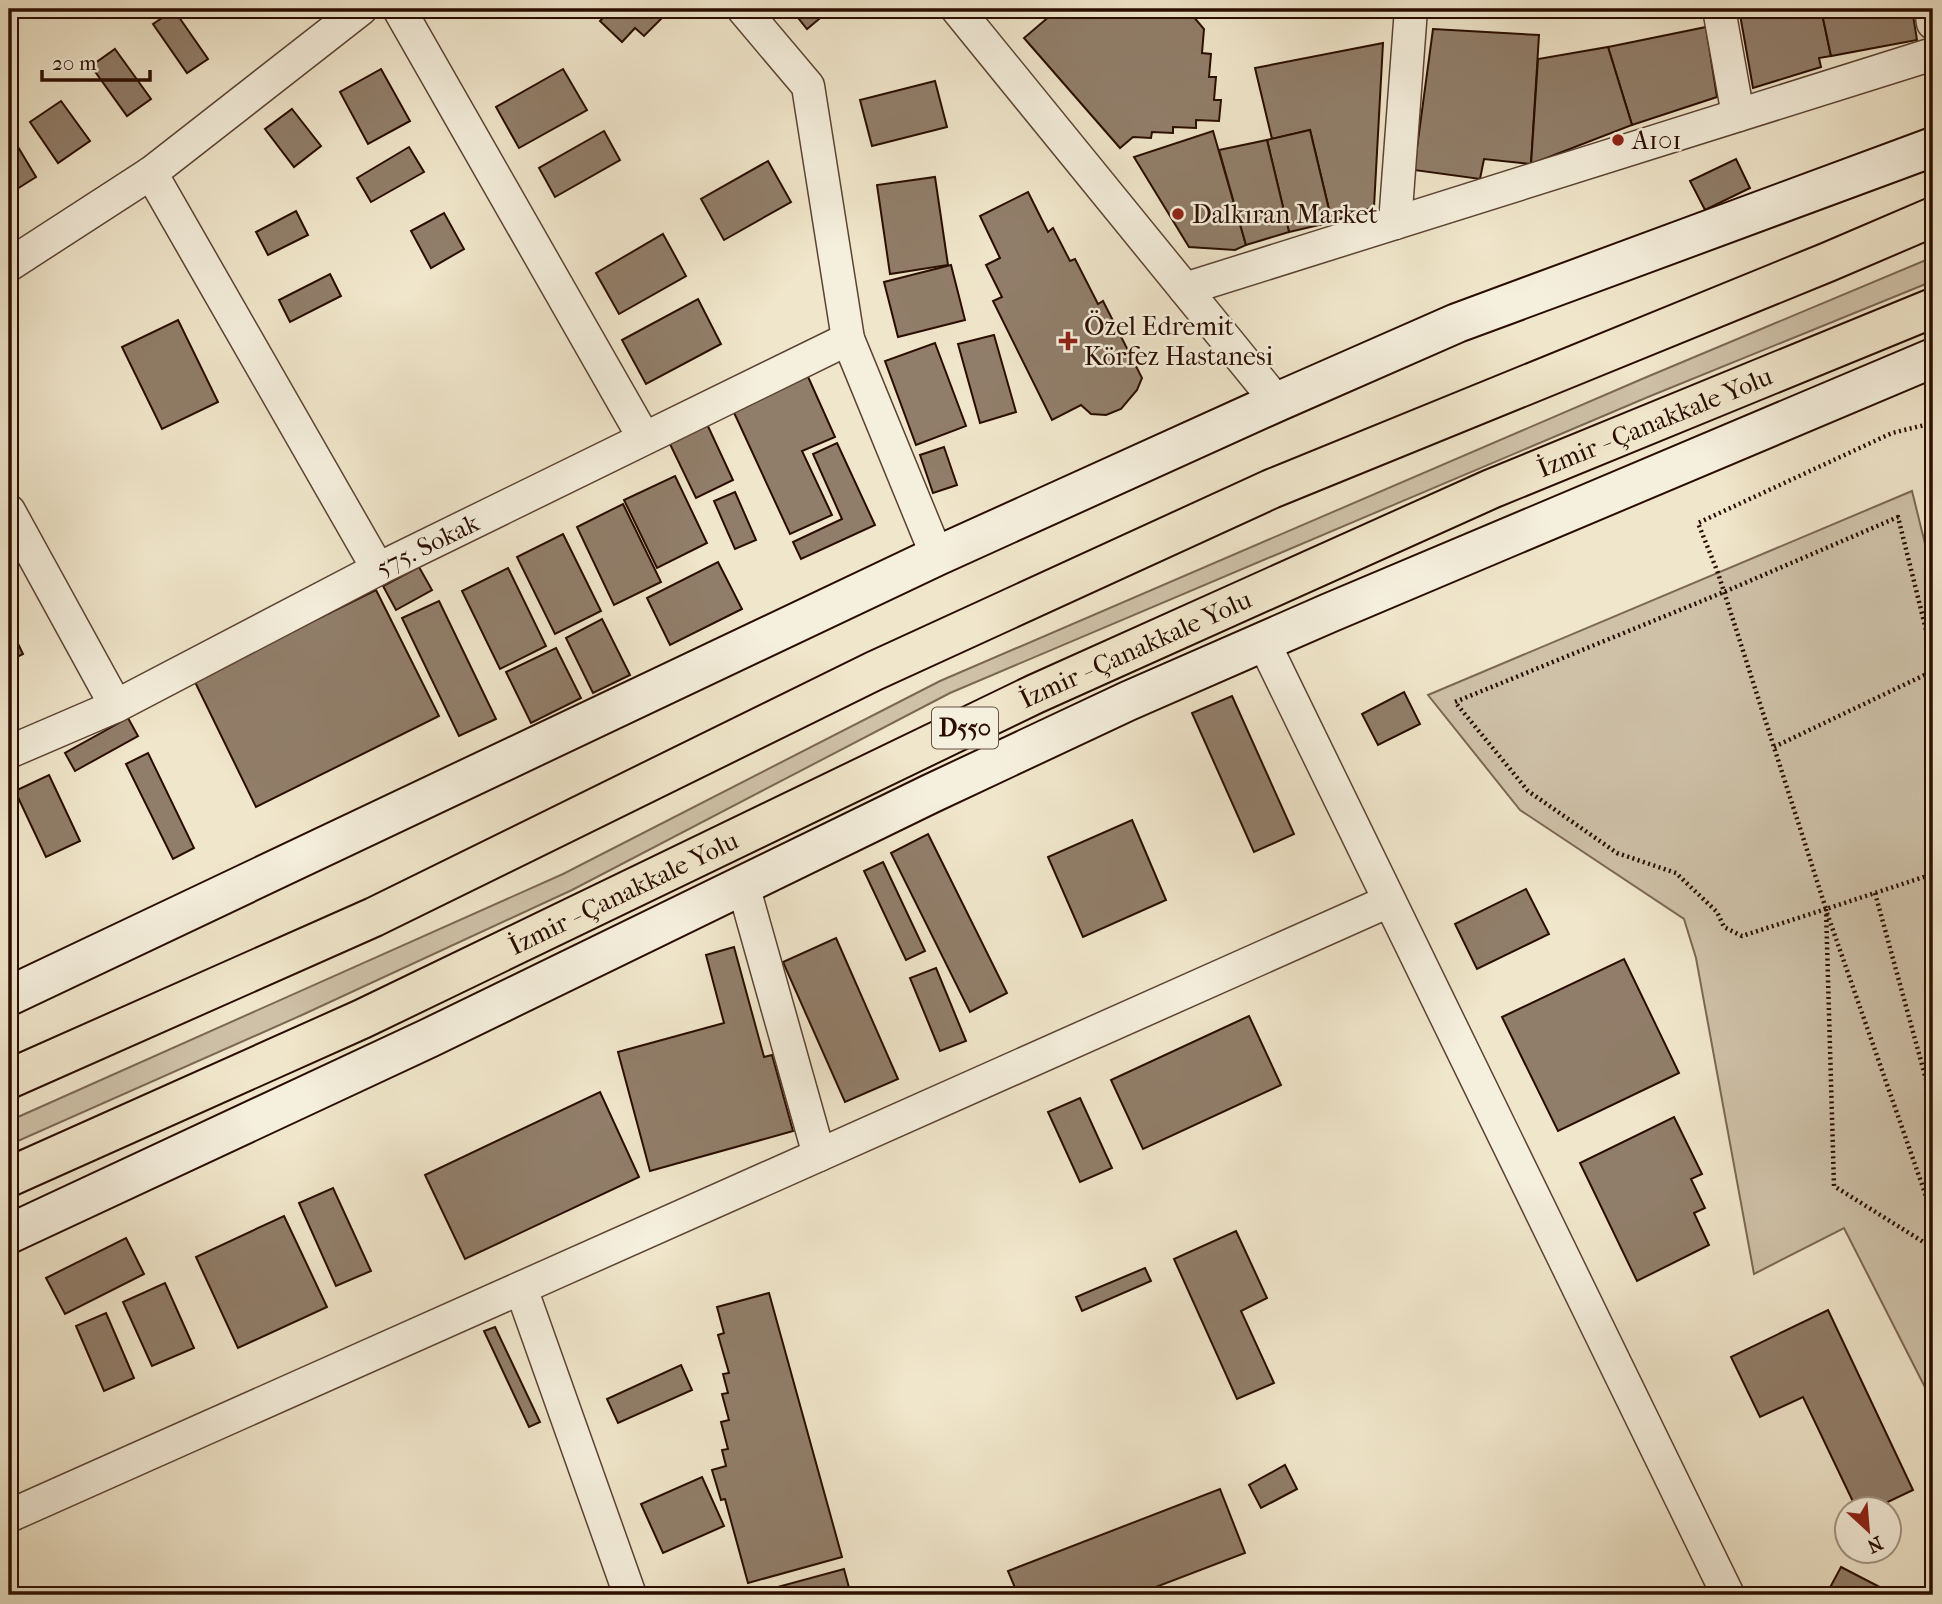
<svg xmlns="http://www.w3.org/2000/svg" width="1942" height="1604" font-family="'IM FELL French Canon',serif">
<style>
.green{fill:#cec1a8;stroke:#7c6754;stroke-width:2}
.building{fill:#917e6a;stroke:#2a0d00;stroke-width:2}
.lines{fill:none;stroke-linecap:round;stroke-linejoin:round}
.minor-casing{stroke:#5c4333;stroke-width:35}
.secondary-casing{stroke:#2a0d00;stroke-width:42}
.trunk-casing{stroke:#2a0d00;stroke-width:42}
.path{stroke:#2a0d00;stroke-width:4.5;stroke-dasharray:2 3.5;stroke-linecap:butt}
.minor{stroke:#f5efdd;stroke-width:32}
.secondary{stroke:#f5efdd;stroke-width:38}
.trunk{stroke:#f0e6cb;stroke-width:38}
.poi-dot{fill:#8f2418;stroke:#f5efdd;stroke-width:2.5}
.labels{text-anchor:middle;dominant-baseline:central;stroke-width:5;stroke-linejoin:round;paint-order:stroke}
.shield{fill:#f5efdd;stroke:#675142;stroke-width:2}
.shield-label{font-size:24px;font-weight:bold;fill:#2a0d00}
.poi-label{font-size:26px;fill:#2a0d00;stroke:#f5efdd;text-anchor:start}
.street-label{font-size:26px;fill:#2a0d00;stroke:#f5efdd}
</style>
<rect width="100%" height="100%" fill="#f0e6cb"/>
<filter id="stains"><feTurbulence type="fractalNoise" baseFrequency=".00286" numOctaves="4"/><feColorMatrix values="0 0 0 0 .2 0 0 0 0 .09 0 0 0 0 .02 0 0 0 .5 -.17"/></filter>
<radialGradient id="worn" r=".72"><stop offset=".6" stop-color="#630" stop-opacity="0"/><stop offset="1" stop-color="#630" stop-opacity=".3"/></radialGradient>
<g class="green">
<path d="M 1933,257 L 1933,281 L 1648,397 L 950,693 L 572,890 L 302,1015 L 9,1145 L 9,1121 L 563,874 L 940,681 L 1642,379 Z"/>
<path d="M 1912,491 L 1933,576 L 1933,1403 L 1844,1228 L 1754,1274 L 1696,958 L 1684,919 L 1520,810 L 1428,695 Z"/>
</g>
<g class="building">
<path d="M 612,9 L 671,9 L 644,36 L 635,28 L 622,42 L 600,21 Z"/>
<path d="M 791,9 L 831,9 L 807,29 Z"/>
<path d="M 1058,9 L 1187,9 L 1204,29 L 1202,53 L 1211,54 L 1209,77 L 1216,77 L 1214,100 L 1221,100 L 1219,121 L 1196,120 L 1196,128 L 1173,127 L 1173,133 L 1152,132 L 1151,138 L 1133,137 L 1120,148 L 1024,38 Z"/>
<path d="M 1739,9 L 1821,9 L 1831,56 L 1819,58 L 1821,67 L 1753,88 Z"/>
<path d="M 1821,9 L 1912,9 L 1917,40 L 1831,56 Z"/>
<path d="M 174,10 L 208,59 L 187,73 L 153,24 Z"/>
<path d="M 1706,27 L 1717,97 L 1632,125 L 1608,47 Z"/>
<path d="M 1433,29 L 1539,35 L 1531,164 L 1484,159 L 1480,179 L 1414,170 Z"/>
<path d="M 1383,43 L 1374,207 L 1332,222 L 1310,130 L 1272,139 L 1255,68 Z"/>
<path d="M 1608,47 L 1632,125 L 1531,164 L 1538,59 Z"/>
<path d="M 115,49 L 151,99 L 127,116 L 91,66 Z"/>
<path d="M 381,69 L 410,121 L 368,144 L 340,92 Z"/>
<path d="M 563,69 L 587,110 L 519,148 L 496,107 Z"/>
<path d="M 935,81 L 947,127 L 872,146 L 860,100 Z"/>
<path d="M 61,101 L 90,141 L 58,163 L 30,122 Z"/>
<path d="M 292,109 L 321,146 L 294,167 L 265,129 Z"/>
<path d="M 1310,130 L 1332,222 L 1289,232 L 1267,140 Z"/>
<path d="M 604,131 L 620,160 L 555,197 L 539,168 Z"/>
<path d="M 1213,131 L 1246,245 L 1235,250 L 1189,247 L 1134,157 Z"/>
<path d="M 12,137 L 36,177 L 9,194 L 9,139 Z"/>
<path d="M 1267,140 L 1289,232 L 1246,245 L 1219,150 Z"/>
<path d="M 409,147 L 424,172 L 371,202 L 357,178 Z"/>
<path d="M 1736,159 L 1750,188 L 1705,210 L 1690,181 Z"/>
<path d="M 768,161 L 791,202 L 724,240 L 701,199 Z"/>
<path d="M 935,177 L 948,265 L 890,274 L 877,185 Z"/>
<path d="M 1028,192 L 1048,232 L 1053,228 L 1070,261 L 1075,259 L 1098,304 L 1103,301 L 1142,378 L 1137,390 L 1121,409 L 1106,415 L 1091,414 L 1081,405 L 1052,420 L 993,301 L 1002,297 L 986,265 L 1000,258 L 980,216 Z"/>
<path d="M 296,211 L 308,235 L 268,255 L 256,232 Z"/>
<path d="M 444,213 L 464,249 L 431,268 L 411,231 Z"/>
<path d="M 663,234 L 686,276 L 619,314 L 596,273 Z"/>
<path d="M 951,265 L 965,320 L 898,337 L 884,282 Z"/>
<path d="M 330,274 L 341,296 L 290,322 L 279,300 Z"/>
<path d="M 698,299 L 721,344 L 646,384 L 622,340 Z"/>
<path d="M 178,320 L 218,402 L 162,429 L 122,347 Z"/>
<path d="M 994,335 L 1016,412 L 980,423 L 958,344 Z"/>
<path d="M 935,343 L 966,426 L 916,445 L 885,361 Z"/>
<path d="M 805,370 L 835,437 L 802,451 L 832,515 L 790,534 L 730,404 Z"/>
<path d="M 706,422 L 733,480 L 696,498 L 668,440 Z"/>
<path d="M 837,443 L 875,525 L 801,559 L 793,542 L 842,519 L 813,454 Z"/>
<path d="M 944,447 L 957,485 L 933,493 L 920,455 Z"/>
<path d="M 675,476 L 707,543 L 657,568 L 624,500 Z"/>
<path d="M 735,492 L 756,540 L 735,549 L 714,501 Z"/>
<path d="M 623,504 L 661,582 L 614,605 L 577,527 Z"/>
<path d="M 563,534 L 601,611 L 555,634 L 517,557 Z"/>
<path d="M 718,562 L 742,609 L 670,645 L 647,598 Z"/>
<path d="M 419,567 L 432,590 L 396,610 L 383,586 Z"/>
<path d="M 508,568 L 546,646 L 500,669 L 462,591 Z"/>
<path d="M 376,590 L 439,716 L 256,807 L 194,680 Z"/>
<path d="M 439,601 L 496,719 L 459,736 L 402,618 Z"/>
<path d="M 602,619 L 630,675 L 593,693 L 566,638 Z"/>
<path d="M 9,625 L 23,654 L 9,661 Z"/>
<path d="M 556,648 L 581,698 L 531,723 L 506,672 Z"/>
<path d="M 1404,692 L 1420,724 L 1378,745 L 1362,714 Z"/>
<path d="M 1232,696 L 1294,834 L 1254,852 L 1192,713 Z"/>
<path d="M 128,718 L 138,736 L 75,771 L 65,753 Z"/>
<path d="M 148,753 L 194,848 L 173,859 L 126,764 Z"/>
<path d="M 49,775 L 80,841 L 46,857 L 15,791 Z"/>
<path d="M 1132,820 L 1166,900 L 1083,937 L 1048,857 Z"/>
<path d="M 928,834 L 1007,993 L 970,1012 L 891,853 Z"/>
<path d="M 883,862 L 925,951 L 906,960 L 864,871 Z"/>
<path d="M 1526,889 L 1549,934 L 1477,969 L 1455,924 Z"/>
<path d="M 836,938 L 898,1079 L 845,1102 L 783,962 Z"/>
<path d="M 734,947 L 764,1057 L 772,1055 L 793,1131 L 650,1171 L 618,1052 L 724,1023 L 706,955 Z"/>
<path d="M 1624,959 L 1679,1073 L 1558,1131 L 1502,1017 Z"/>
<path d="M 936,968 L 966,1041 L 940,1051 L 910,978 Z"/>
<path d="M 1249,1016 L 1281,1085 L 1143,1149 L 1111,1080 Z"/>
<path d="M 600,1092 L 639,1177 L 465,1259 L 425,1175 Z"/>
<path d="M 1080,1098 L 1112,1168 L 1080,1182 L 1048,1112 Z"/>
<path d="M 1674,1117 L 1702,1174 L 1691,1179 L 1705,1208 L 1694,1213 L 1709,1245 L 1637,1281 L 1580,1163 Z"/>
<path d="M 333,1188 L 371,1271 L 336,1286 L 299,1203 Z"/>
<path d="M 284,1216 L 327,1307 L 238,1348 L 196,1257 Z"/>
<path d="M 1236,1231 L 1267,1298 L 1241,1311 L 1274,1383 L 1237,1399 L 1174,1259 Z"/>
<path d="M 126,1238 L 144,1274 L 65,1314 L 46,1278 Z"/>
<path d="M 1145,1268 L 1151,1281 L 1082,1311 L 1076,1297 Z"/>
<path d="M 165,1283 L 194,1348 L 152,1366 L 123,1302 Z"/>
<path d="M 769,1293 L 842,1557 L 748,1583 L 725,1499 L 721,1500 L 712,1470 L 726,1466 L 722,1450 L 728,1449 L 721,1422 L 729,1420 L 722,1394 L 728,1393 L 723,1374 L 729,1373 L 718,1335 L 724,1333 L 717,1307 Z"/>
<path d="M 1828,1310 L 1913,1490 L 1871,1510 L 1857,1510 L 1803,1397 L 1760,1417 L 1731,1357 Z"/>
<path d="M 106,1313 L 134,1378 L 104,1391 L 76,1326 Z"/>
<path d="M 495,1327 L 540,1422 L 529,1427 L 484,1331 Z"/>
<path d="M 681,1365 L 692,1390 L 618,1423 L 607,1399 Z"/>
<path d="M 1285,1465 L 1297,1489 L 1261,1508 L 1249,1485 Z"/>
<path d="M 702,1477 L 724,1526 L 663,1553 L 641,1504 Z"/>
<path d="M 1220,1489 L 1245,1553 L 1135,1595 L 1018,1595 L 1008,1571 Z"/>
<path d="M 1841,1567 L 1895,1595 L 1826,1595 Z"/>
<path d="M 844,1569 L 851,1595 L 752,1595 L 752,1594 Z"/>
</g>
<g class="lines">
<g class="minor-casing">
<g id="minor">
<path d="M 399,9 L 644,438"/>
<path d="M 743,9 L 808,86 L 848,339 L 937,556"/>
<path d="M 957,9 L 1277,402"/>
<path d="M 1719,9 L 1738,115"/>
<path d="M 1931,9 L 1933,23"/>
<path d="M 151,173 L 378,569"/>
<path d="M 1395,223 L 1411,9"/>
<path d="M 9,265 L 151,173 L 361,9"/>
<path d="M 1185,289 L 1933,54"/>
<path d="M 9,511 L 116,706"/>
<path d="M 1263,641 L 1728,1595"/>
<path id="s1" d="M 9,752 L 116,706 L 378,569 L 848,339"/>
<path d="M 743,885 L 819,1155"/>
<path d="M 521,1288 L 630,1595"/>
<path d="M 9,1516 L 1389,901"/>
</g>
</g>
<g class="secondary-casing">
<g id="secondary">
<path d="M 9,996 L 937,556 L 1277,402 L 1457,323 L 1933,147"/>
<path d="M 9,1234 L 429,1038 L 930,794 L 1128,701 L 1329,613 L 1933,358"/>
</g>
</g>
<g class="trunk-casing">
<g id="trunk">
<path d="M 9,1079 L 374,917 L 874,671 L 1271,489 L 1828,262 L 1933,217"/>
<path id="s2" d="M 9,1177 L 362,1019 L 1035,694 L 1491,489 L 1933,308"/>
</g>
</g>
<g class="path">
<path d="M 1933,423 L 1892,433 L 1698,523 L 1718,573 L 1826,909 L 1933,874"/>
<path d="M 1774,747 L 1933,671"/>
<path d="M 1875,893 L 1933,1105"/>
<path d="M 1826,909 L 1742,936 L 1724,927 L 1717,912 L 1676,873 L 1617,853 L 1528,791 L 1455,702 L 1724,592 L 1898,517 L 1933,658"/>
<path d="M 1826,909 L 1834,1186 L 1933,1248"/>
<path d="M 1827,913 L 1933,1216"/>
</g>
<use href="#minor" class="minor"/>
<use href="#secondary" class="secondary"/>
<use href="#trunk" class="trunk"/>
</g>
<g class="poi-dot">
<circle cx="1618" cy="140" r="7"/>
<circle cx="1178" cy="214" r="7"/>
<path d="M1064.5 330.5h7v7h7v7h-7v7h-7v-7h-7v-7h7z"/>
</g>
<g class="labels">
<rect class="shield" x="932" y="707.5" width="66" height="41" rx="5"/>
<g class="shield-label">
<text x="965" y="728">D550</text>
</g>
<g class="poi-label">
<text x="1632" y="140">A101</text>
<text x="1192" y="214">Dalkıran Market</text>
<text x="1084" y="326">Özel Edremit<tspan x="1084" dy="30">Körfez Hastanesi</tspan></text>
</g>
<g class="street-label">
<text stroke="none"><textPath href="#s2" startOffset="1811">İzmir - Çanakkale Yolu</textPath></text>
<text stroke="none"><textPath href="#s1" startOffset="467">575. Sokak</textPath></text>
<text stroke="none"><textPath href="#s2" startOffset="1244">İzmir - Çanakkale Yolu</textPath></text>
<text stroke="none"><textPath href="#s2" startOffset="677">İzmir - Çanakkale Yolu</textPath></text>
</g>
</g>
<rect width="1942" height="1604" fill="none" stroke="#f0e6cb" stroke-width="35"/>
<rect x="10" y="10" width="1921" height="1583" fill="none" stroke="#2a0d00" stroke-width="3.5"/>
<rect x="18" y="18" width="1907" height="1569" fill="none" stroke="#2a0d00" stroke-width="2"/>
<g transform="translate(1868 1530) rotate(154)"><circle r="33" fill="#f5efdd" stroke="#a49585" stroke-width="2"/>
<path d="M0-5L12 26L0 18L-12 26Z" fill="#8f2418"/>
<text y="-10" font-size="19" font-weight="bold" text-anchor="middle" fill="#2a0d00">N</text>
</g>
<path d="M42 70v10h108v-10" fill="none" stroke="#2a0d00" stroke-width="3.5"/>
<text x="52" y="70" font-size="21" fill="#2a0d00" stroke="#f5efdd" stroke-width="5" paint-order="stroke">20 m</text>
<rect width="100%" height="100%" filter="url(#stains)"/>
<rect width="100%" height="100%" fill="url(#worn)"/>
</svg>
